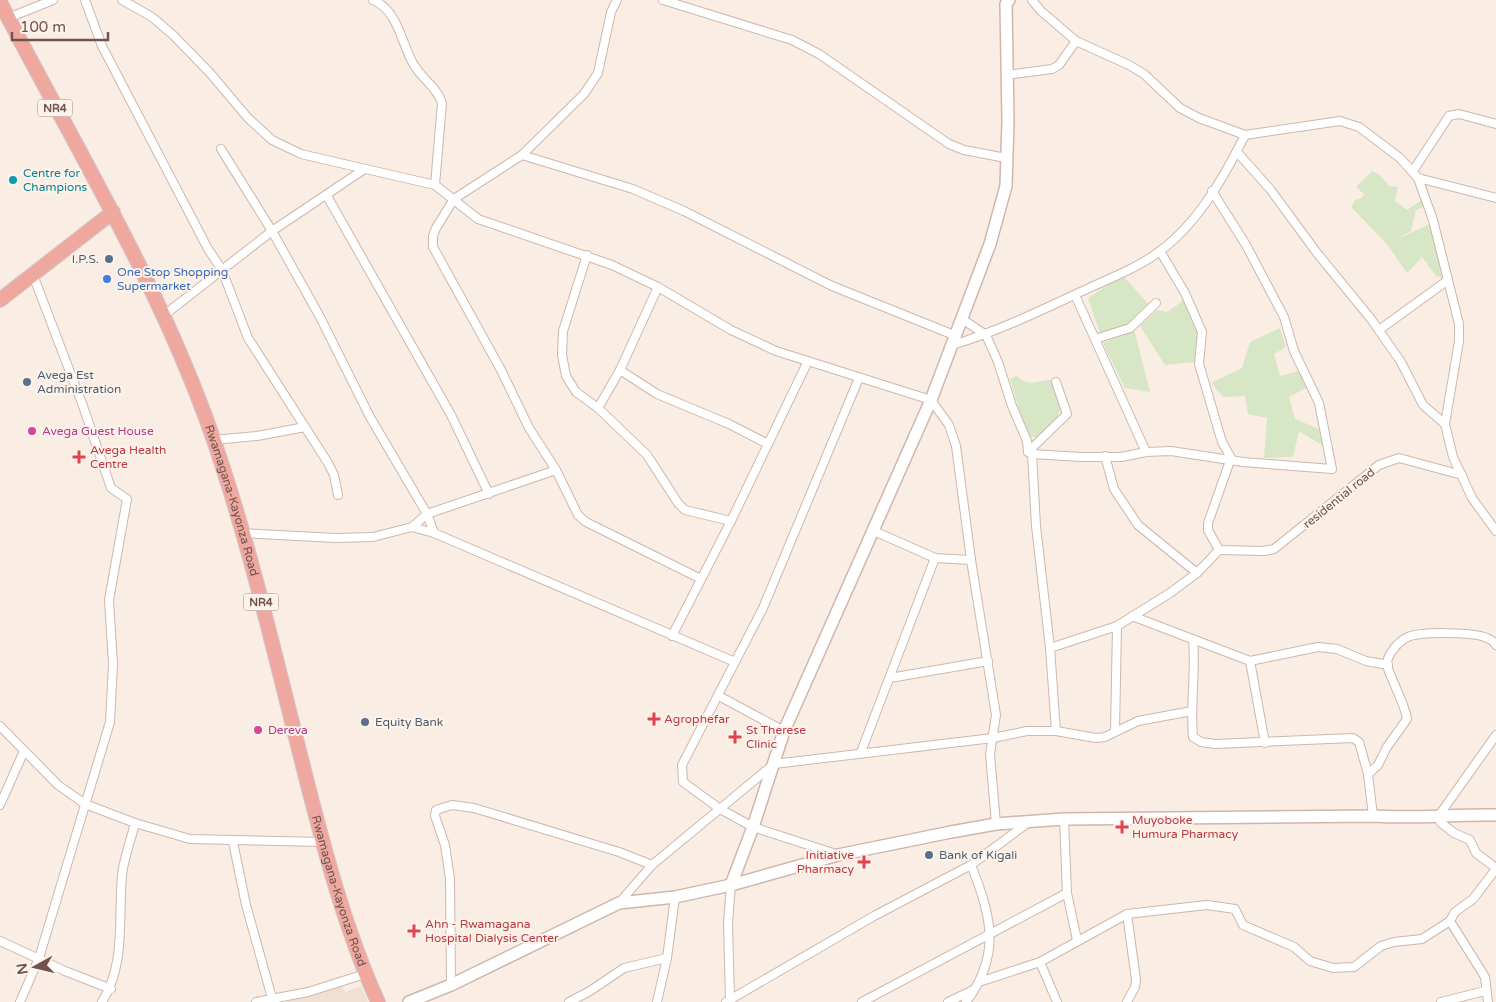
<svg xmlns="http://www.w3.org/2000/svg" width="1496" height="1002" font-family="'Varela Round',sans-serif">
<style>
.residential{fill:#f1dfd3}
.green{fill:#d7e6c4}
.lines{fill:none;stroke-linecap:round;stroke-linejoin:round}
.street-casing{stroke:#cdb7ae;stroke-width:10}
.secondary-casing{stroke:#cfb6ac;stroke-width:14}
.highway-casing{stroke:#d4cbc9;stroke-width:16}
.street{stroke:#fff;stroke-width:8}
.secondary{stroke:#fff;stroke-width:11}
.highway{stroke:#efa8a0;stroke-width:14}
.culture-dot{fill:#0f9aa8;stroke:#fdf3ea;stroke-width:2}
.service-dot{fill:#5c6f8a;stroke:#fdf3ea;stroke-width:2}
.shop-dot{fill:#3f7fe0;stroke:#fdf3ea;stroke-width:2}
.hotel-dot{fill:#d1479c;stroke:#fdf3ea;stroke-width:2}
.health-dot{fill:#e0444e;stroke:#fdf3ea;stroke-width:2}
.labels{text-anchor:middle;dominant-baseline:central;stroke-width:4;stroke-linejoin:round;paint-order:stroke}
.shield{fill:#fdf3ea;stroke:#9a837b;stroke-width:1}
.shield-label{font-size:11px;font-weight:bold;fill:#70534c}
.culture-label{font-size:12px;fill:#0d838f;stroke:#fdf3ea;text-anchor:start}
.service-label{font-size:12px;fill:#4e5e75;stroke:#fdf3ea;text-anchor:start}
.shop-label{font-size:12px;fill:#366cbe;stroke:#fdf3ea;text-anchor:start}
.hotel-label{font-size:12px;fill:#b23c85;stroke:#fdf3ea;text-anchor:start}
.health-label{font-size:12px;fill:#be3a42;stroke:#fdf3ea;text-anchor:start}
.street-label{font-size:12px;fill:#70534c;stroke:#fdf3ea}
</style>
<rect width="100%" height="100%" fill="#faeee4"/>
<path class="residential" d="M 342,985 L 345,992 L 361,986 L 368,1002 L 286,1002 Z"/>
<g class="green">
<path d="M 1372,171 L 1381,176 L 1389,186 L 1398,187 L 1395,201 L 1407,210 L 1422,200 L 1426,206 L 1416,210 L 1411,231 L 1395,240 L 1434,222 L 1448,280 L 1436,276 L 1422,257 L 1407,273 L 1387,244 L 1351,207 L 1355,200 L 1362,198 L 1364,194 L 1356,187 Z"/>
<path d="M 1123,275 L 1148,304 L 1129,325 L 1100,333 L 1088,298 Z"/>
<path d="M 1184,300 L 1199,334 L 1195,362 L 1165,365 L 1140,326 L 1157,310 L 1167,312 Z"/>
<path d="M 1280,328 L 1286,347 L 1274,354 L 1280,376 L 1299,371 L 1306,388 L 1289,397 L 1295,419 L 1319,429 L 1325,447 L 1299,431 L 1293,457 L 1264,458 L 1267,418 L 1248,414 L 1245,396 L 1223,397 L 1211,383 L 1242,368 L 1250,342 Z"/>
<path d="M 1134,329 L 1150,392 L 1125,388 L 1103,343 Z"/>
<path d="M 1016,376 C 1030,387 1035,381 1051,380 L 1062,405 L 1056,419 L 1037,437 L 1029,437 L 1025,430 L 1010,379 Z"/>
</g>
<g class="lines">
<g class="street-casing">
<g id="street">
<path d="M 85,0 L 102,46 L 208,249 L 222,270 L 248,338 L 328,463 L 334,475 L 338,495"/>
<path d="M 122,0 L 152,17 L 173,35 L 210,73 L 248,118 L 272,140 L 301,154 L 435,185 L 478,219 L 612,265 L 658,287 L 731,330 L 776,351 L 931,400 L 949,425 L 956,446 L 971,560 L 996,715 L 990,754 L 996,824"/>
<path d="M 373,0 C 399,11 401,44 414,65 C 422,79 437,87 442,103 L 435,185"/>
<path d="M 617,0 L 611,12 L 598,73 L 584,94 L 522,155 L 454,199 L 436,228 L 433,236 L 433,247 L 501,370 L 529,428 L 556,470 L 578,515 L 586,522 L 701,579"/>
<path d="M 663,0 L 792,40 L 819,54 L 949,144 L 964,150 L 1006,158"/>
<path d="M 1032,0 L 1041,11 L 1076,41 L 1129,65 L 1144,74 L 1180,108 L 1199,118 L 1245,135 L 1340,121 L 1359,127 L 1400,158 L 1418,178 L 1433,220 L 1459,324 L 1459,341 L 1445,424 L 1453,457 L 1472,498 L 1496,531"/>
<path d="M 8,18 L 53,0"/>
<path d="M 1007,75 L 1052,69 L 1059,65 L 1076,41"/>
<path d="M 221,149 L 272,231 L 320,317 L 370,417 L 427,514 L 434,533"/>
<path d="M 1237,152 L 1270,189 L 1317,253 L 1371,319 L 1401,362 L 1423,405 L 1445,424"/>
<path d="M 522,155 L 633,189 L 684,211 L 832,286 L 954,335"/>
<path d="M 1413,171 L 1449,116 L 1459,114 L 1496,124"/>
<path d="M 1418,178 L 1496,198"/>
<path d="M 327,196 L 451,415 L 489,494"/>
<path d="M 587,255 L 563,331 L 562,355 L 566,376 L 576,392 L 598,408 L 647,455 L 678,503 L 685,510 L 731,521"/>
<path d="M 1075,295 L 1146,452"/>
<path d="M 163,316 L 272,231 L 363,170"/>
<path d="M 1379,330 L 1448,280"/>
<path d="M 1095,339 L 1130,328 L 1156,303"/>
<path d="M 952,345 C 999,331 1044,309 1089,288 C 1113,277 1139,267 1160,251 C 1198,223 1224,177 1245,135"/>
<path d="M 620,370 L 657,394 L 729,424 L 768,444"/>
<path d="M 598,408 L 620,370 L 658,287"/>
<path d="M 214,440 L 257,436 L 305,427"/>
<path d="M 1028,452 L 1067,414 L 1056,382"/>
<path d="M 1032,454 L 1081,457 L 1121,457 L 1146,452 L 1171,451 L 1243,462 L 1332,469 L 1319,403 L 1294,351 L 1284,317 L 1246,245 L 1212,191"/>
<path d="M 1105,456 L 1114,489 L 1138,525 L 1197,573"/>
<path d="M 412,527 L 427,514 L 556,470"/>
<path d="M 874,531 L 935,558 L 971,560"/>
<path d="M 242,533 L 336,538 L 373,537 L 412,527 L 434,533 L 735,662 L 682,765 L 683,782 L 720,809 L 753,827 L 836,854"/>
<path d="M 1219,550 L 1264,551 L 1274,549 L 1379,465 L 1399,458 L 1462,475"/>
<path d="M 1132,616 L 1250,661 L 1318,647 L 1337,649 L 1366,661 L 1388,665"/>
<path d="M 672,636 L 731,521 L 808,361"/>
<path d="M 1193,639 C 1196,672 1190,704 1193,737 L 1201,742 L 1215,744 L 1353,738 L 1359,742 L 1368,774 L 1373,816"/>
<path d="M 1050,648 L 1117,626 L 1170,593 L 1197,573 L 1219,550 L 1208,530 L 1208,523 L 1231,458 L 1222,442 L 1199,364 L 1202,332 L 1185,293 L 1160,251"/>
<path d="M 1250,661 L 1265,743"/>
<path d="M 735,662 L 763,608 L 859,378"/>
<path d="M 890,678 L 988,661"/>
<path d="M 719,696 L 784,731"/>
<path d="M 0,726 L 58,785 L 85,804 L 135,823 L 190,839 L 323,842"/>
<path d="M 1056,731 L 1096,738 L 1105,737 L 1138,721 L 1192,711"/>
<path d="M 1115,731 L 1117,626"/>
<path d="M 1496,735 L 1440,814 L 1440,822 L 1454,833 L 1470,840 L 1476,853 L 1496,868"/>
<path d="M 861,752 L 935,558"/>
<path d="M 1368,774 L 1378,765 L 1387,747 L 1407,719 C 1405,702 1385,669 1387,662 C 1389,653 1398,642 1406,638 C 1418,631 1474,632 1487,638 C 1490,639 1494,642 1496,645"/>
<path d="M 0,805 L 24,751"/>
<path d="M 1064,819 L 1067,893 L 1077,940"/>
<path d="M 233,842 L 246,905 L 272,998"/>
<path d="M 619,903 L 652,865 L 774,764 L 993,738 L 1027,731 L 1056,731 L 1050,648 L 1036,526 L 1032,454 L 1028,452 L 1027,441 L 1012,406 L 998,362 L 986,335 L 962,319"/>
<path d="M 1127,914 L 1136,980 L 1135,987 L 1127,1002"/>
<path d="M 1450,921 L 1485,977 L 1488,1002"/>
<path d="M 0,941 L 65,971 L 111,989"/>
<path d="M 1040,962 L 1057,1002"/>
<path d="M 979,982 L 1040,962 L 1127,914 L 1207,905 L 1235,909 L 1243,925 L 1294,947 L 1310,961 L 1333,968 L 1354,967 L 1381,946 L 1394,942 L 1422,939 L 1450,921 L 1455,912 L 1473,899 L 1496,869"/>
<path d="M 451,985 L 450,879 L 445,845 L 435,816 L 436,810 L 452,805 L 474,808 L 619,852 L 652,865"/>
<path d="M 730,1000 L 728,923 L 731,885"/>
<path d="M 20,1002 L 39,958 L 110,722 L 113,664 L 109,600 L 127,499 L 111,488 L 83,406 L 33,275"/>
<path d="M 102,1002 C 126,964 118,918 122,875 C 124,857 131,840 135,823"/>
<path d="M 256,1002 L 308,992 L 365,974"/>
<path d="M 569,1002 L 590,991 L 624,968 L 667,958"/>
<path d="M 657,1002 L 667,958 L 675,897"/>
<path d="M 726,1002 L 874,916 L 971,865 L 1029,822"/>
<path d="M 862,1002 L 1067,893"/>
<path d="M 948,1002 L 973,990"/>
<path d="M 966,1002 C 1002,955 991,915 971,865"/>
<path d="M 1441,1002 L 1485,991"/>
</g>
</g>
<g class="secondary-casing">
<g id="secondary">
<path d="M 731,885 L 753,827 L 784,731 L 931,400 L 990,244 L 1006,186 L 1008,121 L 1006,4 L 1009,0"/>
<path d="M 409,1002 L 451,985 L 619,903 L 675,897 L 731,885 L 838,855 L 951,832 L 996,824 L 1064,819 L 1373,816 C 1414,819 1455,814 1496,815"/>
</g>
</g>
<g class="highway-casing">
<g id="highway">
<path id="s1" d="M 0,2 C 74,145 160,285 213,438 C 250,545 275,656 303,766 C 323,845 344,927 378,1002"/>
<path d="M 0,300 L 113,212"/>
</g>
</g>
<use href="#street" class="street"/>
<use href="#secondary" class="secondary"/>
<use href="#highway" class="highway"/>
</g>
<circle class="culture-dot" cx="13" cy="180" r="5"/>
<g class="service-dot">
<circle cx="109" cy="259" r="5"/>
<circle cx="27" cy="382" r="5"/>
<circle cx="365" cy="722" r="5"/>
<circle cx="929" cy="855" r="5"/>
</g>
<circle class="shop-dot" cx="107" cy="279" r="5"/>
<g class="hotel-dot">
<circle cx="32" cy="431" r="5"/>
<circle cx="258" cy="730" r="5"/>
</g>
<g class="health-dot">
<path d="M76.5 449.5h5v5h5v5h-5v5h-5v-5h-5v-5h5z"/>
<path d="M651.5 711.5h5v5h5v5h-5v5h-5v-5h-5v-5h5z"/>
<path d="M732.5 729.5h5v5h5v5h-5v5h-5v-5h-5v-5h5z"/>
<path d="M1119.5 819.5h5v5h5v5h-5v5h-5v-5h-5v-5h5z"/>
<path d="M861.5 854.5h5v5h5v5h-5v5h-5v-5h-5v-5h5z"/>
<path d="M411.5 923.5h5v5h5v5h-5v5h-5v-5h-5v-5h5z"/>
</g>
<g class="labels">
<g class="shield">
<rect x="37.5" y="99.5" width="35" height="17" rx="4"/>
<rect x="243.5" y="593.5" width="35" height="17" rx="4"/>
</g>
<g class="shield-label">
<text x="55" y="108">NR4</text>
<text x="261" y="602">NR4</text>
</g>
<g class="culture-label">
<text x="23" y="173">Centre for<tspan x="23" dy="14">Champions</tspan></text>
</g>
<g class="service-label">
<text x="99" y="259" text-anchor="end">I.P.S.</text>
<text x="37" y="375">Avega Est<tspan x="37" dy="14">Administration</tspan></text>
<text x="375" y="722">Equity Bank</text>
<text x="939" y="855">Bank of Kigali</text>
</g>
<g class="shop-label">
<text x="117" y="272">One Stop Shopping<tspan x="117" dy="14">Supermarket</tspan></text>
</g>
<g class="hotel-label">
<text x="42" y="431">Avega Guest House</text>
<text x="268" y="730">Dereva</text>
</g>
<g class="health-label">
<text x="90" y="450">Avega Health<tspan x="90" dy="14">Centre</tspan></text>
<text x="664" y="719">Agrophefar</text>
<text x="746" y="730">St Therese<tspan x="746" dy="14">Clinic</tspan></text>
<text x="1132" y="820">Muyoboke<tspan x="1132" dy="14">Humura Pharmacy</tspan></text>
<text x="854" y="855" text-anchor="end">Initiative<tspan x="854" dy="14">Pharmacy</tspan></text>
<text x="425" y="924">Ahn - Rwamagana<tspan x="425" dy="14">Hospital Dialysis Center</tspan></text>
</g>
<g class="street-label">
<text transform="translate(1339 498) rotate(-39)">residential road</text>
<text stroke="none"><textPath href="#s1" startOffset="551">Rwamagana-Kayonza Road</textPath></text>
<text stroke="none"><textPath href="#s1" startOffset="956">Rwamagana-Kayonza Road</textPath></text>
</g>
</g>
<g transform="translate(35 967) rotate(262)" stroke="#fdf3ea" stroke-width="4" paint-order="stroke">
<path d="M0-4L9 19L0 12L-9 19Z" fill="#70534c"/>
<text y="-8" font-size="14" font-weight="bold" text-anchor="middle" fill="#70534c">N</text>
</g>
<path d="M12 32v8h96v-8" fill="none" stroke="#70534c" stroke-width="2.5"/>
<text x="20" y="32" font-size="15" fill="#70534c" stroke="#fdf3ea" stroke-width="4" paint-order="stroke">100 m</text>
</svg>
